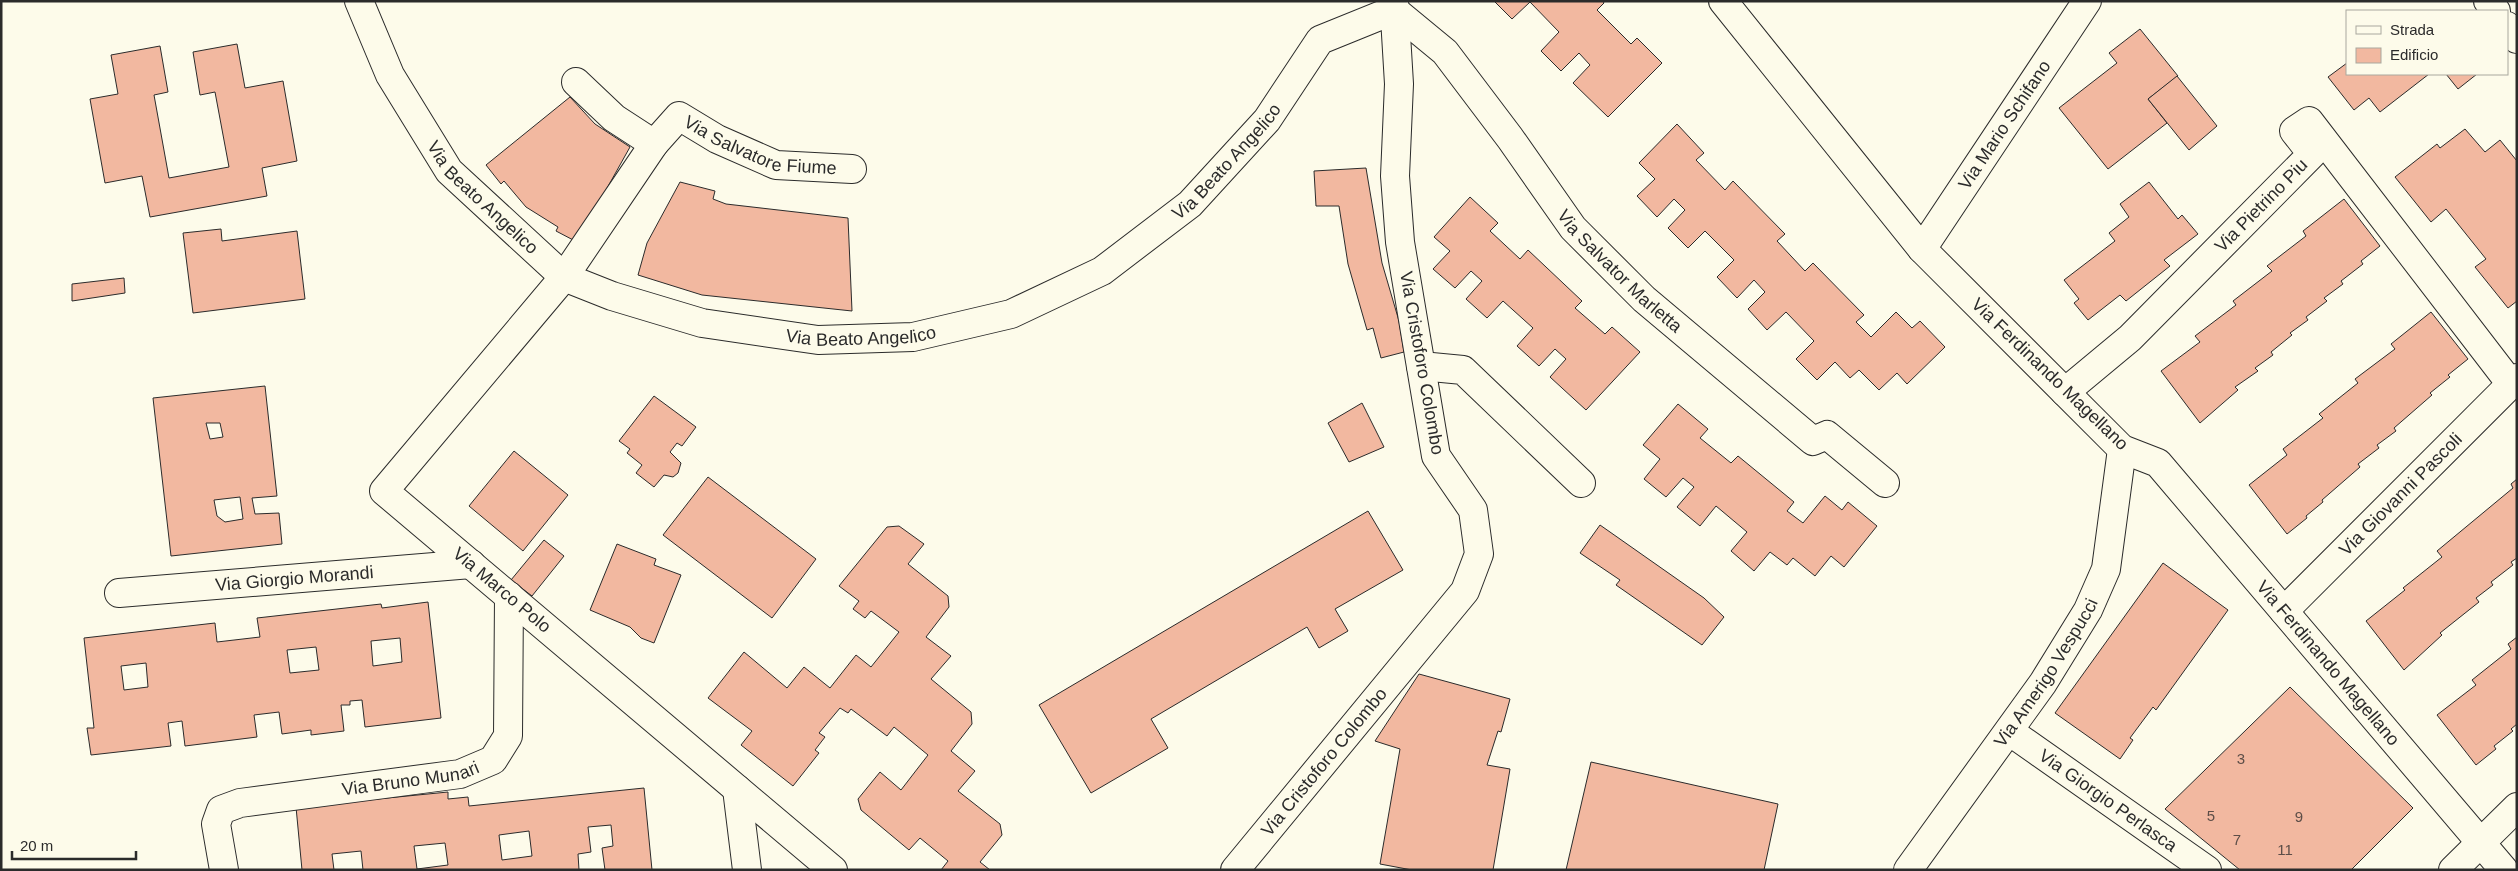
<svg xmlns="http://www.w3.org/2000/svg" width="2518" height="871" font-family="Helvetica,sans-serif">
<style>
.building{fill:#f2b8a0;stroke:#2b2b2b;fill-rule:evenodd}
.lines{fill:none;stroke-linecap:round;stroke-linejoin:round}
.street-casing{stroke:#2b2b2b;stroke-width:30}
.street{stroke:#fdfbea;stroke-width:28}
.labels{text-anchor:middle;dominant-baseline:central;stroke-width:4;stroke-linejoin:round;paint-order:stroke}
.number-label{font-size:15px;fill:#5d4e48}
.street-label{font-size:18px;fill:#2b2b2b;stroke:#fdfbea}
</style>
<rect width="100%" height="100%" fill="#fdfbea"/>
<g class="building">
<path d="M 1494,1 L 1603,1 L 1604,3 L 1597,10 L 1631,44 L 1637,38 L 1662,63 L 1608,117 L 1573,83 L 1590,65 L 1579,53 L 1561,71 L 1541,51 L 1559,32 L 1530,2 L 1512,19 Z"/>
<path d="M 2140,29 L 2178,76 L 2148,99 L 2167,123 L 2108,169 L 2059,108 L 2117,63 L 2109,53 Z"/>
<path d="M 237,44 L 245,88 L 283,81 L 297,161 L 262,168 L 267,196 L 150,217 L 142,176 L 105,183 L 90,99 L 118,94 L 111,55 L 160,46 L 168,92 L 154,95 L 169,178 L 229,167 L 215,92 L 200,95 L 193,52 Z"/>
<path d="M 2347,63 L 2347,74 L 2429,74 L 2380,112 L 2369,98 L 2354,110 L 2328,77 Z"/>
<path d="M 2446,74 L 2477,74 L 2458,89 Z"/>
<path d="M 2177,76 L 2217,126 L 2189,150 L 2148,99 Z"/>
<path d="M 570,97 L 595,124 L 630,147 L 577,242 L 556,231 L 558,227 L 526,207 L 504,181 L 501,184 L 486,165 Z"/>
<path d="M 1677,124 L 1704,153 L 1696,160 L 1725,190 L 1733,181 L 1785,234 L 1777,241 L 1805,271 L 1813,263 L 1864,315 L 1856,322 L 1871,337 L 1896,312 L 1912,328 L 1920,321 L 1945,347 L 1907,384 L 1897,373 L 1879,390 L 1859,370 L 1850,378 L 1835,362 L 1817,380 L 1796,359 L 1814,341 L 1786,312 L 1767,330 L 1748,309 L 1765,292 L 1754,280 L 1737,298 L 1717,277 L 1734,260 L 1705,231 L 1688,248 L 1668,228 L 1685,210 L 1674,199 L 1657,217 L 1637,196 L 1655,179 L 1639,163 Z"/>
<path d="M 2465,129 L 2485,152 L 2500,140 L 2517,161 L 2517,301 L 2508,308 L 2475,267 L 2486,259 L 2446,209 L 2431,222 L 2395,177 L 2437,144 L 2440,148 Z"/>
<path d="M 1366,168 L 1382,263 L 1399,321 L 1404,352 L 1381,358 L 1373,328 L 1367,330 L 1348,264 L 1339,206 L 1316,206 L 1314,171 Z"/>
<path d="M 680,182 L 715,191 L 713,199 L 726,204 L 848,218 L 852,311 L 702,295 L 638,275 L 647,243 Z"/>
<path d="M 2149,182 L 2178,219 L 2182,215 L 2198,234 L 2164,260 L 2170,266 L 2126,301 L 2120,295 L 2088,320 L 2074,303 L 2079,299 L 2064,280 L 2115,241 L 2109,233 L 2129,217 L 2120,204 Z"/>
<path d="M 1470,197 L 1498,223 L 1490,231 L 1520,259 L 1528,250 L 1582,301 L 1575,308 L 1605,334 L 1612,327 L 1640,352 L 1586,410 L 1550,377 L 1566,359 L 1555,349 L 1539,366 L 1517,346 L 1533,328 L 1503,301 L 1487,318 L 1466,299 L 1482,281 L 1471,271 L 1455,288 L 1433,269 L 1450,251 L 1434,237 Z"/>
<path d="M 2344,199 L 2380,246 L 2361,261 L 2363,264 L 2341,281 L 2343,284 L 2324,298 L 2327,301 L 2306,317 L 2308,320 L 2290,333 L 2292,335 L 2271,352 L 2273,355 L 2255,368 L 2258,371 L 2235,387 L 2238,390 L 2200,423 L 2161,371 L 2200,342 L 2195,336 L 2236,305 L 2233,301 L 2272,271 L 2267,266 L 2306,236 L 2303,231 Z"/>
<path d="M 221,229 L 222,241 L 297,231 L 305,299 L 193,313 L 183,233 Z"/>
<path d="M 124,278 L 125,293 L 72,301 L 72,284 Z"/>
<path d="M 2431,312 L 2468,359 L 2448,375 L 2450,377 L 2430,393 L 2432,395 L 2394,428 L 2396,431 L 2377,445 L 2379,448 L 2358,464 L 2360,467 L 2322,500 L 2323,502 L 2306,516 L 2307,518 L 2287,534 L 2249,485 L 2287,455 L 2283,449 L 2323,418 L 2319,414 L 2358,383 L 2355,379 L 2395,349 L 2391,344 Z"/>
<path d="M 265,386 L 277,496 L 252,498 L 255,514 L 279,513 L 282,544 L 171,556 L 153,398 ZM 206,423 L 220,423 L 223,437 L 210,439 ZM 240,497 L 243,519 L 225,522 L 217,516 L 214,500 Z"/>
<path d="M 654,396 L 696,427 L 682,446 L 677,443 L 670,452 L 681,463 L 678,473 L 673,477 L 664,475 L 654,487 L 636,473 L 642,465 L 627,453 L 630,449 L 619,441 Z"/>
<path d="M 1362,403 L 1384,447 L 1349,462 L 1328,423 Z"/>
<path d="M 1678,404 L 1708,429 L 1700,438 L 1731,463 L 1738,456 L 1794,502 L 1787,511 L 1803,523 L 1825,496 L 1842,510 L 1848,502 L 1877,526 L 1844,567 L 1831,556 L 1815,576 L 1793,558 L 1787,565 L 1770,552 L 1754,571 L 1731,551 L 1747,532 L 1716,506 L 1700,526 L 1677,507 L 1694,487 L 1683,478 L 1666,497 L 1644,479 L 1660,459 L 1643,445 Z"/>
<path d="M 514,451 L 568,495 L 523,551 L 469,506 Z"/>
<path d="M 708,477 L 816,559 L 772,618 L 663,535 Z"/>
<path d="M 2517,479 L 2517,558 L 2511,562 L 2513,565 L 2491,582 L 2493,585 L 2476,598 L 2479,602 L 2440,633 L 2442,635 L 2404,670 L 2366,621 L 2405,590 L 2403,588 L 2442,557 L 2437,551 L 2513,488 L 2511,484 Z"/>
<path d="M 1368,511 L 1403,570 L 1335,609 L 1348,631 L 1319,648 L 1307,627 L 1151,719 L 1168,748 L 1091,793 L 1039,705 Z"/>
<path d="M 1600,525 L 1704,598 L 1724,617 L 1702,645 L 1616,585 L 1620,580 L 1580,553 Z"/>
<path d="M 899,526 L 924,544 L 908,564 L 948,596 L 949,607 L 926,637 L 951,656 L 931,679 L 971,712 L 972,724 L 951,751 L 975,771 L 958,791 L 1000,824 L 1002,835 L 980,862 L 990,870 L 941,870 L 948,861 L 920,838 L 909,850 L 861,810 L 858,799 L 880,772 L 901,790 L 928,755 L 894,727 L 887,736 L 851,709 L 848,713 L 840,708 L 819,733 L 825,737 L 815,750 L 819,753 L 793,786 L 741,745 L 752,731 L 708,698 L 744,652 L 787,688 L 804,667 L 830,688 L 856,655 L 871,667 L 899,632 L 871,611 L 865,618 L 853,609 L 859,601 L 839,586 L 887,527 Z"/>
<path d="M 544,540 L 564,556 L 532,596 L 511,580 Z"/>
<path d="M 617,544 L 656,559 L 654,565 L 681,575 L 654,643 L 641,638 L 630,627 L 590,610 Z"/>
<path d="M 2163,563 L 2228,610 L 2156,710 L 2153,707 L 2130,738 L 2133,740 L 2120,759 L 2055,713 Z"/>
<path d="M 428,602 L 441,718 L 365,727 L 362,700 L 350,701 L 350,705 L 341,705 L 344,731 L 311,735 L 311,730 L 282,734 L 279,712 L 254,715 L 257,737 L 185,746 L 182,721 L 168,723 L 171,746 L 91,755 L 87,728 L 94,728 L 84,638 L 215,623 L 217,642 L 260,637 L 257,618 L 381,604 L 382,608 ZM 400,638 L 402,662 L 373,666 L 371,641 ZM 316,647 L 319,670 L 290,673 L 287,650 ZM 146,663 L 148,687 L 124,690 L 121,666 Z"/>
<path d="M 2517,637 L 2517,724 L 2511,729 L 2513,731 L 2494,746 L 2496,749 L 2476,765 L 2437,715 L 2476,685 L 2472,680 L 2511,649 L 2508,644 Z"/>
<path d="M 1419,674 L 1510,699 L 1501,732 L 1498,731 L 1487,765 L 1510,769 L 1493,870 L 1412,870 L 1380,864 L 1400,749 L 1375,741 Z"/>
<path d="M 2290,687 L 2413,808 L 2351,870 L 2240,870 L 2165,809 Z"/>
<path d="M 1591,762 L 1778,804 L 1764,870 L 1566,870 Z"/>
<path d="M 644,788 L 652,870 L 605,870 L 602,848 L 613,846 L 611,825 L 588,827 L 591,852 L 578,854 L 579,870 L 363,870 L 361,851 L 332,854 L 334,870 L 302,870 L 296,807 L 448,792 L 448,799 L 468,797 L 469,806 ZM 529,831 L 532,856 L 502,860 L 499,835 ZM 445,843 L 448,865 L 417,869 L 414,846 Z"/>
</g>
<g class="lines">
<g class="street-casing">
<g id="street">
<path id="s1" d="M 359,1 L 390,75 L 449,171 L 564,277 L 612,296 L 702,323 L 818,340 L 913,337 L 1011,314 L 1102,271 L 1190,204 L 1267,120 L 1320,40 L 1394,10 L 1445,52 L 1510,138 L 1573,228 L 1644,299 L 1813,441 L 1827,435 L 1885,483"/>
<path id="s2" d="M 1723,1 L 1922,249 L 2122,449 L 2158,463 L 2504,870"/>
<path d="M 2488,1 L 2496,11"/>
<path d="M 2507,26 L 2517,39"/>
<path d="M 576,82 L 614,118 L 654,144"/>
<path id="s3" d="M 1922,249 L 2087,1"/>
<path d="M 1421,366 L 1463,370 L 1581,483"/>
<path id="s4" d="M 2065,392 L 2130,338 L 2312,154 L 2294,131 L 2309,121 L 2511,384"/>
<path id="s5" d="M 119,593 L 471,564"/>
<path id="s6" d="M 2284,611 L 2517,378"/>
<path id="s7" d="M 2009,731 L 2207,870"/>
<path d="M 737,789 L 747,870"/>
<path id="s8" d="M 224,870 L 216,824 L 221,810 L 240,803 L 460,774 L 493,760 L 508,736 L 509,596"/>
<path id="s9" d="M 833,870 L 384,491 L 564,277 L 654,144 L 679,116 L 717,139 L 776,165 L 852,169"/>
<path id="s10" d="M 1235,870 L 1465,591 L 1479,554 L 1473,510 L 1436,456 L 1400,242 L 1395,176 L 1399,84 L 1394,1"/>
<path id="s11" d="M 1908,870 L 2043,683 L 2088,610 L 2106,569 L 2122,449"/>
<path d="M 2453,870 L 2517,807"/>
</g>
</g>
<use href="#street" class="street"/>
</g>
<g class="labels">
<g class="number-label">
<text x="2241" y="758">3</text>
<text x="2211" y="815">5</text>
<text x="2299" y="816">9</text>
<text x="2237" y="839">7</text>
<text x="2285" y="849">11</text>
</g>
<g class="street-label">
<text stroke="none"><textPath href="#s3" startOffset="149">Via Mario Schifano</textPath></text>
<text stroke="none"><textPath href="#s9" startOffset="1154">Via Salvatore Fiume</textPath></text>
<text stroke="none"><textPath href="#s1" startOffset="1075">Via Beato Angelico</textPath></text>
<text stroke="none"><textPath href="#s1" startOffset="235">Via Beato Angelico</textPath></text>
<text stroke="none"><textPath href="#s4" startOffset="271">Via Pietrino Piu</textPath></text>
<text stroke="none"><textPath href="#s1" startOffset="1656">Via Salvator Marletta</textPath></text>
<text stroke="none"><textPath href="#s1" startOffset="655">Via Beato Angelico</textPath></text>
<text transform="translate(1422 363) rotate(80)">Via Cristoforo Colombo</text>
<text transform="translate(2050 374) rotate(44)">Via Ferdinando Magellano</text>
<text stroke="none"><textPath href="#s6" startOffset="165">Via Giovanni Pascoli</textPath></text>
<text stroke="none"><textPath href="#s5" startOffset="176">Via Giorgio Morandi</textPath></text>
<text transform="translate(502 590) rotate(40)">Via Marco Polo</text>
<text stroke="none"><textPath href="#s2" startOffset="902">Via Ferdinando Magellano</textPath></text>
<text stroke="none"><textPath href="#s11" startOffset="241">Via Amerigo Vespucci</textPath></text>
<text stroke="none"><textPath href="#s10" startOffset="140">Via Cristoforo Colombo</textPath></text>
<text stroke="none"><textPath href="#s8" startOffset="254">Via Bruno Munari</textPath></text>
<text stroke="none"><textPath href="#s7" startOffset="121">Via Giorgio Perlasca</textPath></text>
</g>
</g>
<rect width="2518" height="871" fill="none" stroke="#2b2b2b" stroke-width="5"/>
<rect x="2346" y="10" width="162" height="65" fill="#fdfbea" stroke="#a9a89e"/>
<rect x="2356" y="26" width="25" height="8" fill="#fdfbea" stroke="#a9a89e"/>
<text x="2390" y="35" font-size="15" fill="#2b2b2b">Strada</text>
<rect x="2356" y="48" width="25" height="15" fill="#f2b8a0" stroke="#a9a89e"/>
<text x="2390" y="60" font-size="15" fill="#2b2b2b">Edificio</text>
<path d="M12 851v8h124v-8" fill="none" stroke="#2b2b2b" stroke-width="2.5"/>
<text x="20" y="851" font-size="15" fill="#2b2b2b" stroke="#fdfbea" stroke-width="4" paint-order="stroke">20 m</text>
</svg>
